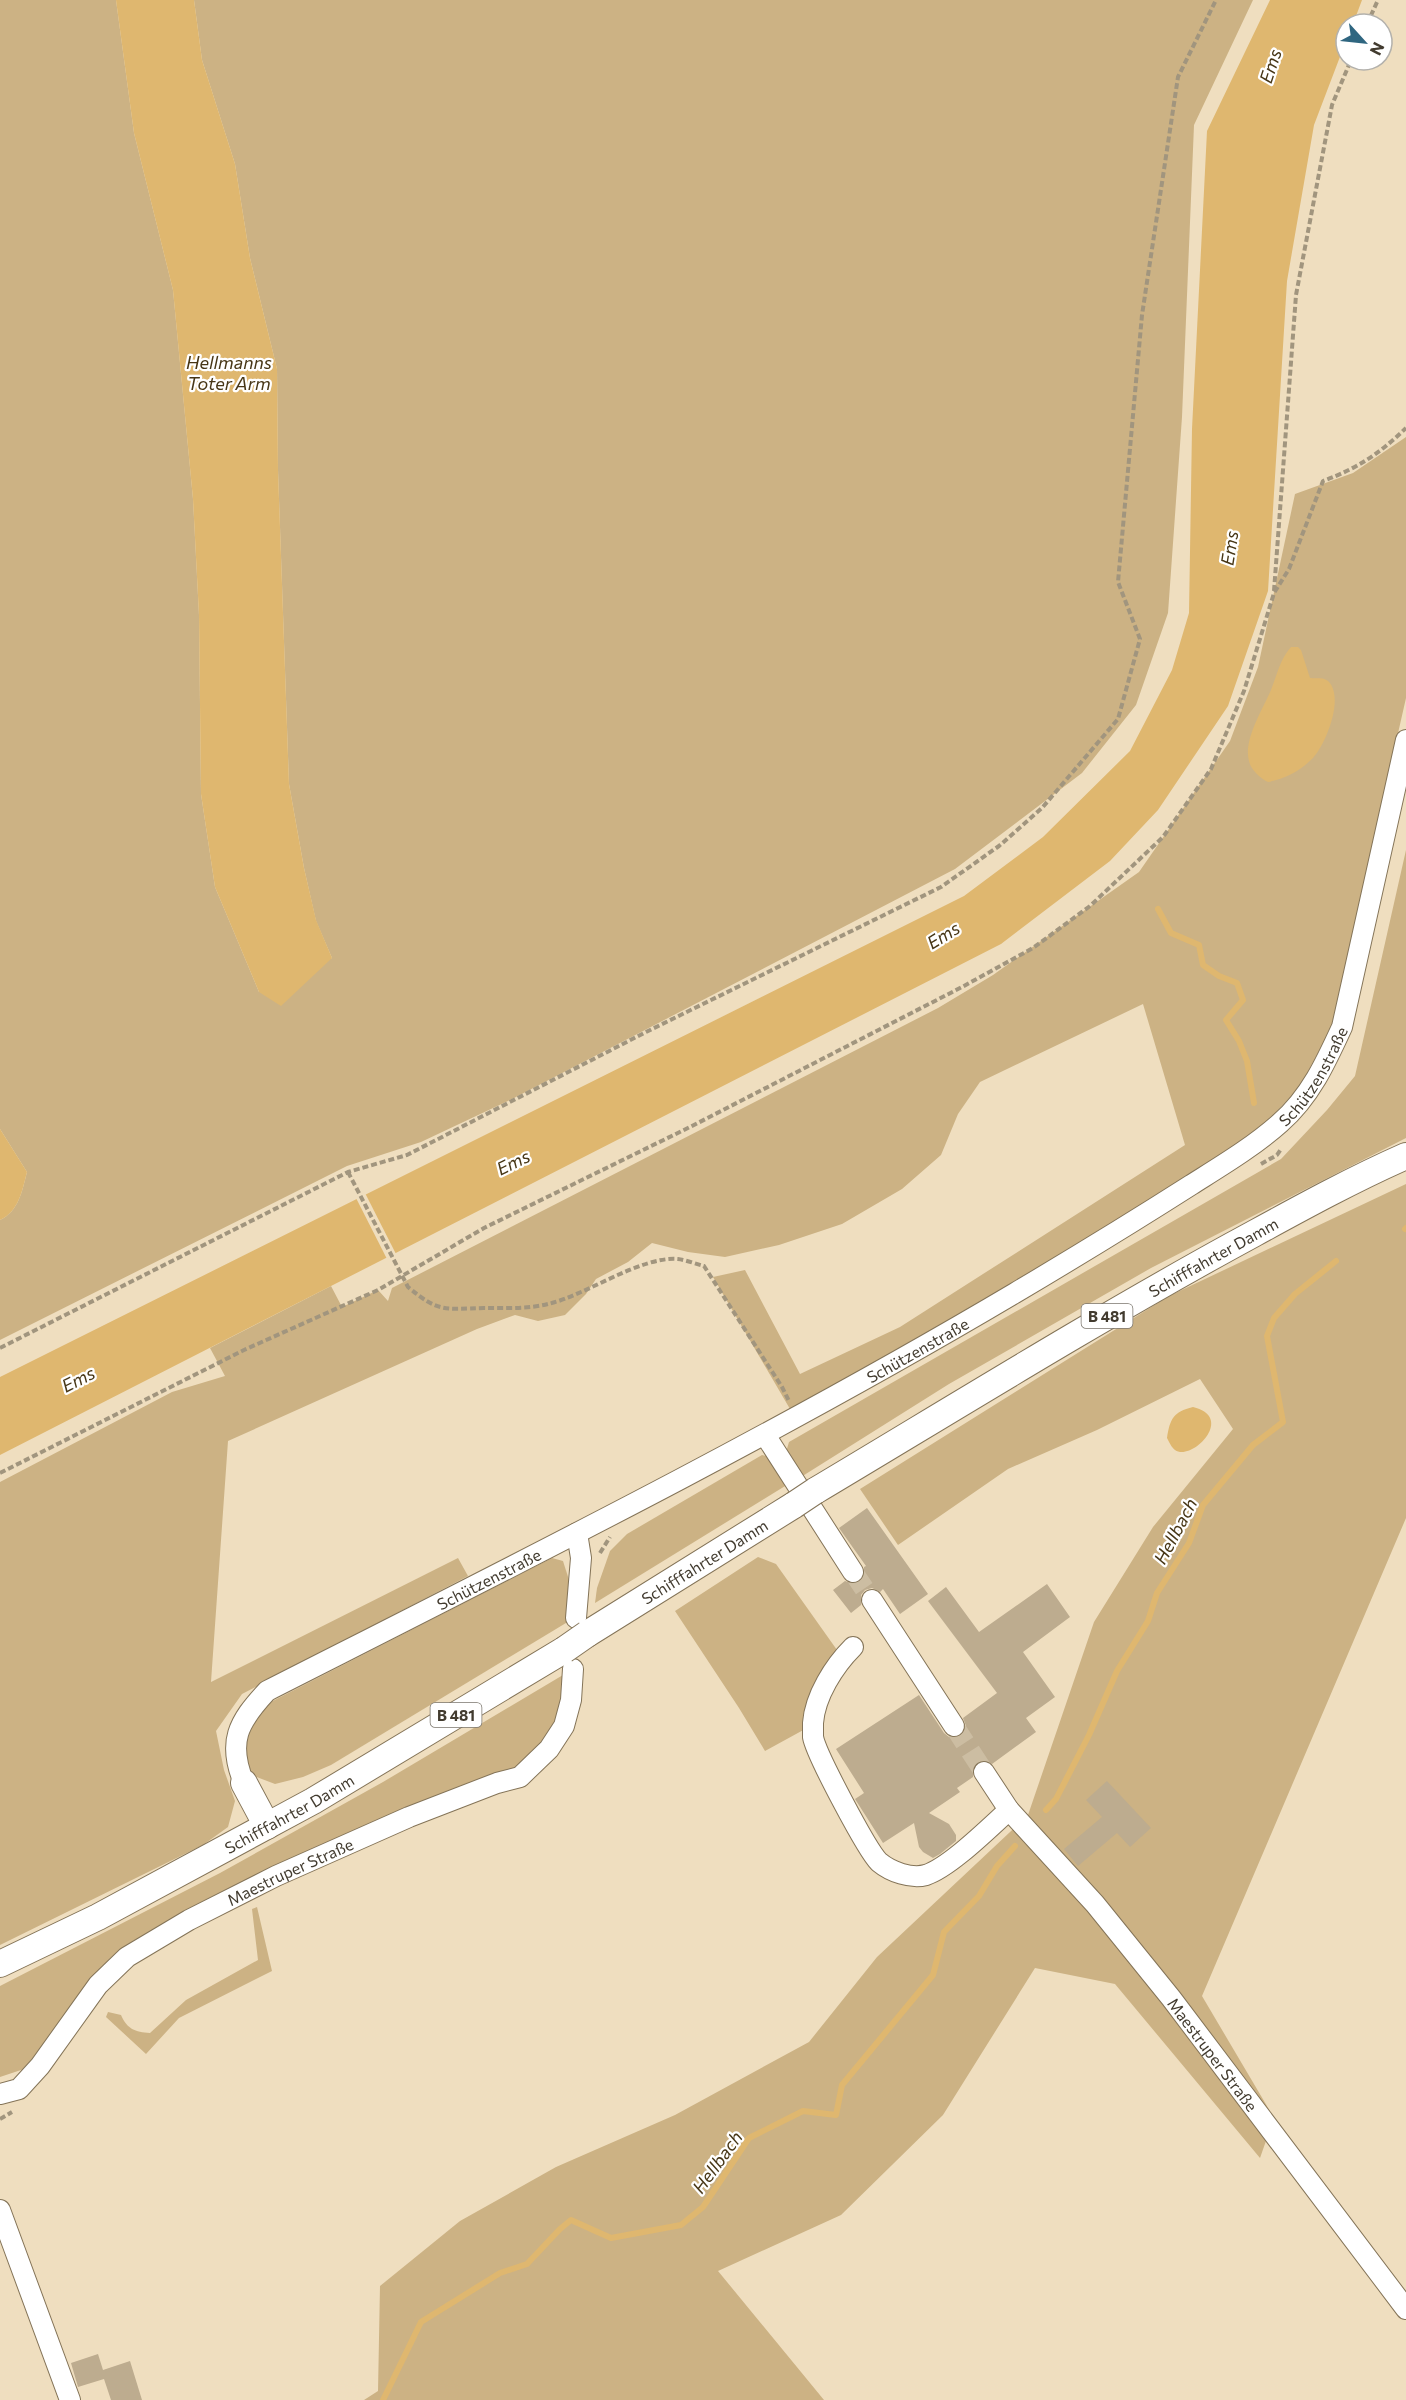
<svg xmlns="http://www.w3.org/2000/svg" width="1406" height="2400" font-family="Commissioner,sans-serif">
<style>
.green{fill:#ccb284}
.water{fill:#dfb76f}
.pier{fill:#efdebf}
.lines{fill:none;stroke-linecap:round;stroke-linejoin:round}
.stream{stroke:#dfb76f;stroke-width:6}
.building{fill:#bdac8f}
.minor-tunnel{stroke:#ccbda2;stroke-width:20;stroke-dasharray:20 10;stroke-linecap:butt}
.minor-casing{stroke:#847458;stroke-width:22}
.major-casing{stroke:#847458;stroke-width:28}
.path{stroke:#a1957e;stroke-width:4;stroke-dasharray:6 3;stroke-linecap:butt}
.minor{stroke:#fff;stroke-width:20}
.major{stroke:#fff;stroke-width:26}
.major-bridge-casing{stroke:#847458;stroke-width:28;stroke-linecap:butt}
.major-bridge{stroke:#fff;stroke-width:26}
.labels{text-anchor:middle;dominant-baseline:central;stroke-width:4.5;stroke-linejoin:round;paint-order:stroke}
.shield{fill:#fff;stroke:#7b766d;stroke-width:1.5}
.shield-label{font-size:15px;font-weight:bold;fill:#423b2f}
.street-label{font-size:16px;fill:#423b2f;stroke:#fff}
.water-label{font-size:18px;font-style:italic;fill:#473616;stroke:#fff}
</style>
<rect width="100%" height="100%" fill="#efdebf"/>
<g class="green">
<path d="M 0,0 L 116,0 L 134,133 L 173,290 L 193,499 L 199,615 L 201,794 L 215,887 L 259,992 L 332,958 L 316,921 L 304,868 L 289,784 L 278,470 L 277,369 L 250,258 L 235,164 L 202,60 L 194,0 L 1253,0 L 1194,125 L 1182,417 L 1168,613 L 1136,705 L 1082,773 L 955,869 L 514,1098 L 421,1142 L 347,1166 L 0,1340 L 0,1220 C 19,1211 22,1191 27,1172 L 0,1129 Z"/>
<path d="M 1406,437 L 1406,698 L 1331,1028 L 1300,1087 L 1248,1141 L 976,1306 L 790,1409 L 713,1277 L 745,1270 L 800,1374 L 900,1327 L 1185,1145 L 1143,1004 L 980,1082 L 958,1114 L 941,1155 L 902,1189 L 842,1224 L 779,1245 L 725,1257 L 688,1252 L 652,1243 L 628,1262 L 596,1279 L 586,1294 L 565,1315 L 538,1321 L 515,1315 L 477,1329 L 228,1441 L 211,1682 L 458,1558 L 468,1576 L 242,1694 L 216,1731 L 224,1770 L 235,1801 L 228,1827 L 203,1845 L 0,1945 L 0,1482 L 172,1392 L 225,1376 L 210,1348 L 331,1286 L 342,1307 L 378,1290 L 388,1301 L 392,1288 L 938,1008 L 993,975 L 1139,872 L 1230,741 L 1258,667 L 1295,494 L 1353,473 Z"/>
<path d="M 1406,850 L 1406,1138 L 1151,1268 L 949,1384 L 801,1477 L 786,1452 L 789,1442 L 1281,1159 L 1327,1110 L 1355,1076 Z"/>
<path d="M 1406,1184 L 1406,1518 L 1202,1996 L 1274,2118 L 1260,2158 L 1115,1984 L 1035,1968 L 943,2115 L 841,2215 L 718,2271 L 824,2400 L 364,2400 L 378,2391 L 380,2286 L 460,2221 L 556,2167 L 675,2115 L 809,2042 L 877,1957 L 1028,1815 L 1094,1622 L 1153,1527 L 1233,1429 L 1200,1379 L 1097,1430 L 1008,1469 L 898,1545 L 860,1489 L 1169,1296 Z"/>
<path d="M 762,1455 L 770,1457 L 790,1483 L 595,1603 L 597,1588 L 610,1551 L 627,1534 Z"/>
<path d="M 758,1557 L 776,1564 L 837,1650 L 807,1728 L 765,1751 L 739,1708 L 675,1611 Z"/>
<path d="M 552,1558 L 563,1561 L 569,1580 L 566,1623 L 331,1765 L 303,1777 L 275,1784 L 254,1776 L 243,1756 L 246,1729 L 259,1708 Z"/>
<path d="M 563,1675 C 561,1724 548,1739 513,1771 L 229,1891 L 133,1941 L 95,1976 L 24,2069 L 0,2077 L 0,1986 L 220,1873 L 383,1782 Z"/>
<path d="M 257,1907 L 272,1971 L 179,2018 L 146,2054 L 106,2017 L 108,2012 L 121,2015 C 127,2029 135,2032 150,2033 L 186,2000 L 258,1960 L 252,1909 Z"/>
</g>
<g class="water">
<path d="M 116,0 L 194,0 L 202,60 L 235,164 L 250,258 L 277,369 L 278,470 L 289,784 L 304,868 L 316,920 L 332,958 L 281,1006 L 259,992 L 215,887 L 201,794 L 199,615 L 193,499 L 173,290 L 134,133 Z"/>
<path d="M 1270,0 L 1362,0 L 1353,24 L 1346,24 L 1346,41 L 1314,125 L 1287,281 L 1268,591 L 1228,706 L 1158,810 L 1110,861 L 1001,944 L 0,1455 L 0,1377 L 964,896 L 1043,837 L 1130,751 L 1172,670 L 1189,613 L 1192,429 L 1207,131 Z"/>
<path d="M 1291,647 L 1298,647 L 1301,650 L 1310,678 C 1317,679 1323,677 1328,681 C 1345,697 1326,744 1313,758 C 1300,771 1285,779 1268,782 C 1260,778 1251,770 1249,761 C 1243,740 1263,709 1271,690 C 1277,675 1280,659 1291,647 Z"/>
<path d="M 0,1129 L 27,1172 C 22,1191 19,1211 0,1220 Z"/>
<path d="M 1193,1407 C 1236,1417 1192,1462 1175,1450 C 1172,1448 1169,1442 1167,1438 C 1170,1419 1173,1412 1193,1407 Z"/>
</g>
<path class="pier" d="M 364,1191 L 397,1256 L 388,1261 L 355,1196 Z"/>
<g class="lines">
<g class="stream">
<path d="M 1158,909 L 1171,933 L 1199,945 L 1203,965 L 1219,976 L 1237,983 L 1243,1000 L 1226,1020 L 1239,1041 L 1247,1061 L 1254,1103"/>
<path d="M 1405,1229 L 1406,1228"/>
<path d="M 1046,1810 L 1056,1799 L 1089,1735 L 1117,1671 L 1148,1621 L 1157,1593 L 1189,1543 L 1203,1505 L 1253,1445 L 1283,1422 L 1267,1336 L 1274,1318 L 1295,1294 L 1336,1261"/>
<path d="M 383,2400 L 421,2322 L 500,2273 L 527,2264 L 560,2229 L 571,2220 L 611,2238 L 681,2225 L 703,2207 L 749,2138 L 803,2111 L 836,2115 L 842,2085 L 933,1975 L 944,1932 L 979,1896 L 997,1866 L 1015,1846"/>
</g>
</g>
<g class="building">
<path d="M 867,1508 L 928,1594 L 900,1614 L 883,1589 L 880,1592 L 872,1588 L 865,1590 L 861,1595 L 861,1605 L 851,1613 L 833,1590 L 845,1581 L 854,1584 L 864,1577 L 864,1567 L 866,1566 L 839,1528 Z"/>
<path d="M 1047,1584 L 1070,1617 L 1023,1652 L 1055,1697 L 1026,1718 L 1036,1732 L 992,1764 L 984,1760 L 977,1762 L 973,1767 L 973,1777 L 957,1788 L 960,1792 L 929,1813 L 949,1824 L 956,1835 L 956,1841 L 940,1854 L 933,1858 L 923,1852 L 919,1847 L 914,1823 L 883,1843 L 855,1799 L 864,1793 L 836,1749 L 919,1695 L 944,1733 L 949,1737 L 960,1736 L 966,1726 L 963,1718 L 997,1693 L 928,1601 L 946,1587 L 979,1632 Z"/>
<path d="M 1107,1781 L 1151,1828 L 1130,1847 L 1117,1833 L 1078,1866 L 1064,1849 L 1102,1817 L 1086,1800 Z"/>
<path d="M 98,2354 L 103,2370 L 130,2361 L 142,2400 L 111,2400 L 104,2379 L 78,2387 L 71,2363 Z"/>
</g>
<g class="lines">
<g class="minor-tunnel">
<path d="M 853,1572 L 872,1600"/>
<path d="M 954,1726 L 984,1772"/>
</g>
<g class="minor-casing">
<g id="minor">
<path d="M 765,1435 L 853,1572"/>
<path d="M 872,1600 L 954,1726"/>
<path d="M 576,1618 L 581,1558 L 577,1533"/>
<path d="M 853,1647 C 834,1666 815,1696 813,1723 C 813,1727 813,1733 813,1737 C 816,1754 867,1850 879,1862 C 891,1872 911,1879 926,1875 C 950,1867 989,1828 1009,1810"/>
<path id="s1" d="M 984,1772 L 1009,1810 L 1095,1904 L 1171,1998 L 1406,2309"/>
<path id="s2" d="M 244,1783 C 227,1742 238,1722 267,1691 C 519,1563 772,1437 1015,1293 C 1074,1258 1133,1222 1191,1185 C 1221,1166 1253,1147 1280,1123 C 1310,1097 1326,1062 1342,1027 L 1406,740"/>
<path id="s3" d="M 0,2094 L 19,2089 L 40,2066 L 98,1985 L 127,1957 L 189,1920 L 276,1876 L 409,1817 L 497,1783 L 520,1777 L 549,1749 L 564,1726 L 571,1700 L 573,1669"/>
<path d="M 0,2210 L 70,2400"/>
</g>
</g>
<g class="major-casing">
<g id="major">
<path id="s4" d="M 815,1491 C 954,1408 1091,1323 1233,1245 C 1290,1214 1347,1182 1406,1156"/>
<path id="s5" d="M 587,1634 L 794,1505"/>
<path d="M 244,1783 L 267,1826"/>
<path id="s6" d="M 0,1964 L 98,1917 L 313,1801 L 564,1650"/>
</g>
</g>
<g class="path">
<path d="M 1367,24 L 1378,0"/>
<path d="M 1274,591 L 1296,295 L 1332,105 L 1351,60"/>
<path d="M 1261,1164 L 1277,1155 L 1281,1149"/>
<path d="M 348,1172 L 408,1287 C 439,1313 445,1309 484,1308 C 504,1308 528,1309 548,1304 C 587,1295 640,1256 678,1259 C 686,1260 696,1264 704,1266 L 782,1387 L 789,1401"/>
<path d="M 0,1348 L 348,1172 L 407,1155 L 646,1032 L 941,887 L 999,846 L 1042,808 L 1118,719 L 1140,639 L 1118,582 L 1142,315 L 1178,77 L 1216,0"/>
<path d="M 0,1473 L 244,1350 L 378,1290 L 484,1228 L 690,1127 L 962,987 L 1033,948 L 1090,906 L 1163,837 L 1211,769 L 1244,691 L 1274,593 L 1289,569 L 1323,481 C 1358,468 1379,454 1406,428"/>
<path d="M 600,1553 L 610,1537"/>
<path d="M 0,2119 L 12,2112"/>
</g>
<use href="#minor" class="minor"/>
<use href="#major" class="major"/>
<g class="major-bridge-casing">
<g id="major-bridge">
<path d="M 794,1505 L 815,1491"/>
<path d="M 564,1650 L 587,1634"/>
</g>
</g>
<use href="#major-bridge" class="major-bridge"/>
</g>
<g class="labels">
<g class="shield">
<rect x="1081.5" y="1304" width="51" height="24" rx="4.5"/>
<rect x="430.5" y="1703" width="51" height="24" rx="4.5"/>
</g>
<g class="shield-label">
<text x="1107" y="1316">B 481</text>
<text x="456" y="1715">B 481</text>
</g>
<g class="street-label">
<text stroke="none"><textPath href="#s2" startOffset="1323">Schützenstraße</textPath></text>
<text stroke="none"><textPath href="#s4" startOffset="462">Schifffahrter Damm</textPath></text>
<text stroke="none"><textPath href="#s2" startOffset="837">Schützenstraße</textPath></text>
<text stroke="none"><textPath href="#s5" startOffset="138">Schifffahrter Damm</textPath></text>
<text stroke="none"><textPath href="#s2" startOffset="351">Schützenstraße</textPath></text>
<text stroke="none"><textPath href="#s6" startOffset="326">Schifffahrter Damm</textPath></text>
<text stroke="none"><textPath href="#s3" startOffset="375">Maestruper Straße</textPath></text>
<text stroke="none"><textPath href="#s1" startOffset="364">Maestruper Straße</textPath></text>
</g>
<g class="water-label">
<text transform="translate(1270 66) rotate(-72)">Ems</text>
<text x="229" y="362">Hellmanns<tspan x="229" dy="21">Toter Arm</tspan></text>
<text transform="translate(1229 548) rotate(-81)">Ems</text>
<text transform="translate(943 935) rotate(-32)">Ems</text>
<text transform="translate(513 1162) rotate(-26)">Ems</text>
<text transform="translate(78 1379) rotate(-27)">Ems</text>
<text transform="translate(1175 1531) rotate(-62)">Hellbach</text>
<text transform="translate(717 2162) rotate(-54)">Hellbach</text>
</g>
</g>
<g transform="translate(1364 42) rotate(117)"><circle r="28" fill="#ffffff" stroke="#b3b1ac" stroke-width="1.5"/>
<path d="M0-4.5L10 22L0 15L-10 22Z" fill="#2f6680"/>
<text y="-9" font-size="16" font-weight="bold" text-anchor="middle" fill="#423b2f">N</text>
</g>
</svg>
